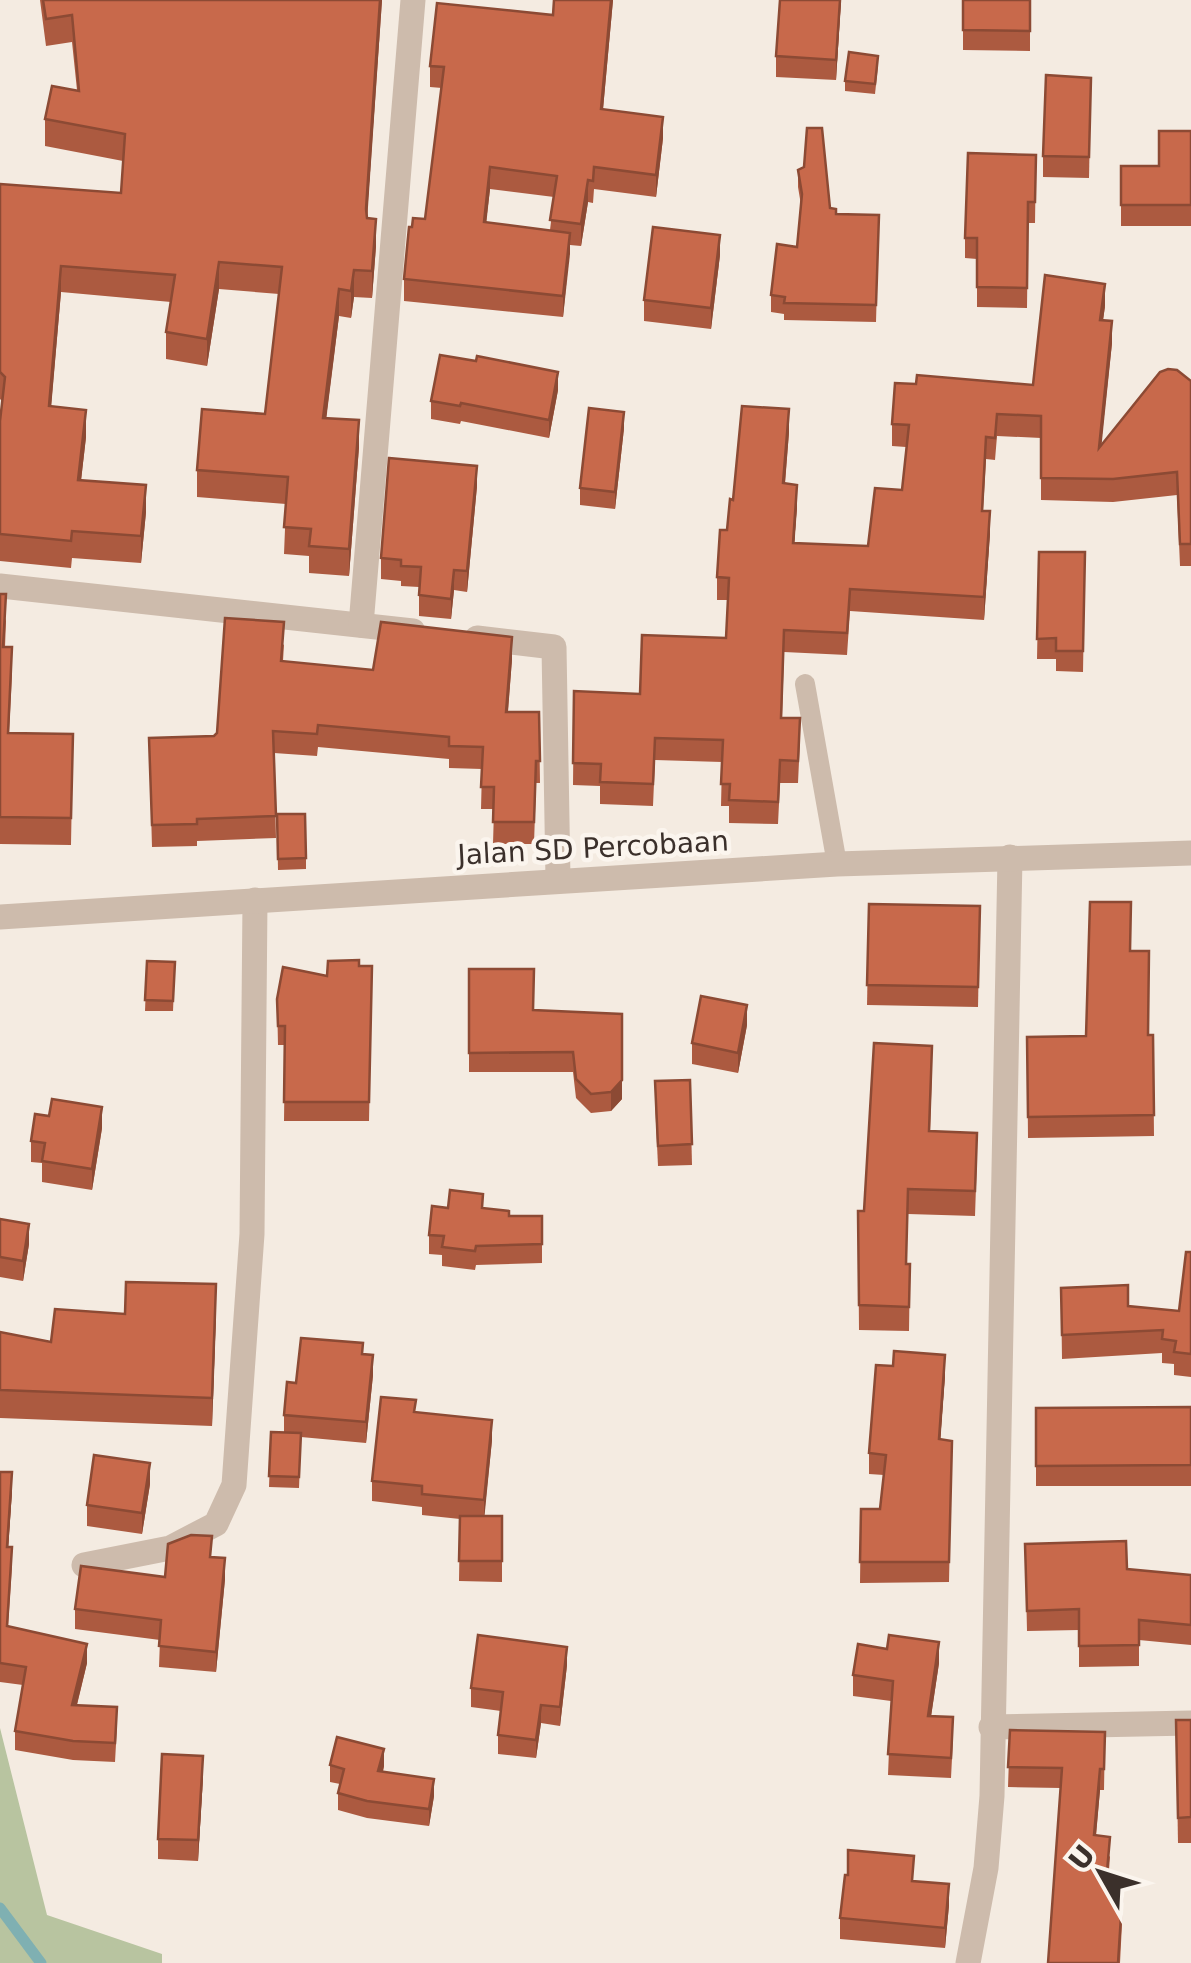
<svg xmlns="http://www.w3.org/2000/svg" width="1191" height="1963" font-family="'DejaVu Sans',sans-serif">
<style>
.green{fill:#b8c4a0}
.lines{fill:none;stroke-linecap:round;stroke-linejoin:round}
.stream{stroke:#7fb0b2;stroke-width:11}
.service{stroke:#cdbbac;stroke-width:20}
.minor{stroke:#cdbbac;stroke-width:25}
.tertiary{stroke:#cdbbac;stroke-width:25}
.wall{fill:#ac5a40;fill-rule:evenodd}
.shaded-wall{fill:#8c4a34}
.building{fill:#c8694b;stroke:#8c4a34;stroke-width:2.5}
.labels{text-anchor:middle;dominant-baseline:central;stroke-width:9;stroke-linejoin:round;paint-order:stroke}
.street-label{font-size:28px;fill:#3b302b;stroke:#fbf5ee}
</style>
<rect width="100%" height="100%" fill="#f4ebe1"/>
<path class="green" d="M 0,1728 L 47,1915 L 162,1954 L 162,1963 L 0,1963 Z"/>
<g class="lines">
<path class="stream" d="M 0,1908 L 41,1963"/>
<path class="service" d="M 805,684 L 837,864"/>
<g class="minor">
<path d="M 0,586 L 413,631"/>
<path d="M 361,625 L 413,0"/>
<path d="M 477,638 L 554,647 L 558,879"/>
<path d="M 84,1565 L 170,1548 L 216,1524 L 234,1485 L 252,1234 L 255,900"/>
<path d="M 991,1727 L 1191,1723"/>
<path d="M 968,1963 L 986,1868 L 992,1796 L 1010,857"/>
</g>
<path class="tertiary" d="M 0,917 L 837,864 L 1191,853"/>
</g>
<g class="wall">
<path d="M 40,0 L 382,0 L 367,216 L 376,246 L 372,298 L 354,297 L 351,318 L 339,316 L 326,418 L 359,447 L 349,576 L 309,573 L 309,556 L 284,554 L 286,504 L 197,497 L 197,470 L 265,414 L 279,294 L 219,289 L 207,366 L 166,359 L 166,332 L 171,302 L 61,292 L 51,406 L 86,437 L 81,480 L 146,512 L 141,563 L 72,558 L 71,568 L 0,561 L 0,421 L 2,401 L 0,399 L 0,184 L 121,193 L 123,161 L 45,146 L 45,119 L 77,90 L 72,42 L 46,46 Z"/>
<path d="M 613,0 L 603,109 L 663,138 L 656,197 L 594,189 L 593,203 L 588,202 L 581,246 L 570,245 L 563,317 L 404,301 L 404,279 L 412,227 L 425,219 L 442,88 L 430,87 L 430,66 L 553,15 ZM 490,189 L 554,197 L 550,230 L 486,222 Z"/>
<path d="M 841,0 L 836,80 L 776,77 L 776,56 Z"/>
<path d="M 963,0 L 1030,0 L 1030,51 L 963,50 Z"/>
<path d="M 878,66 L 875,94 L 845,91 L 845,81 Z"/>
<path d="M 1091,78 L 1089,178 L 1043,177 L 1043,156 Z"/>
<path d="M 1191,131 L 1191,226 L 1121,226 L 1121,166 L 1159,166 Z"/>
<path d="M 1036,155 L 1035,223 L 1028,223 L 1027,308 L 977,307 L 977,259 L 965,258 L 965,238 Z"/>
<path d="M 798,170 L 836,214 L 879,215 L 876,322 L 784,320 L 784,314 L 771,312 L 771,295 L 797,247 L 801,205 L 798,187 Z"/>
<path d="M 720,255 L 711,329 L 644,321 L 644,300 Z"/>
<path d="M 1105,306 L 1103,320 L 1112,343 L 1101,444 L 1191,381 L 1191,566 L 1180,566 L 1177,495 L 1113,502 L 1041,500 L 1041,438 L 997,436 L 995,460 L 986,459 L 983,511 L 990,533 L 984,620 L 850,611 L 847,655 L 784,652 L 782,718 L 800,740 L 798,783 L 780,783 L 778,824 L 729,823 L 729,806 L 721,806 L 722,762 L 655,760 L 653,806 L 600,804 L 600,786 L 573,785 L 574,691 L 640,694 L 726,638 L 728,600 L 717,600 L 717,577 L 733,500 L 789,432 L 785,484 L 797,507 L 794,543 L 868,546 L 902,490 L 906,447 L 892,446 L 892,424 L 916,384 L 1033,385 Z"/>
<path d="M 558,390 L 549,438 L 461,421 L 460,424 L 431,419 L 431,401 Z"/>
<path d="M 624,428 L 615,509 L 580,505 L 580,488 Z"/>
<path d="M 477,486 L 467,592 L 454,590 L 451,619 L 419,616 L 419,587 L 401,586 L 401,581 L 381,579 L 381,558 Z"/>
<path d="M 1039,552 L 1085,552 L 1083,672 L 1056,671 L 1056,659 L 1037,659 Z"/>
<path d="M 0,594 L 6,621 L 5,647 L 12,674 L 9,733 L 73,734 L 71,845 L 0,844 Z"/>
<path d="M 284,644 L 283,661 L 373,670 L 512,659 L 508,712 L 539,712 L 540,783 L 536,783 L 534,844 L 493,844 L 494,809 L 481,809 L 482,769 L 449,768 L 449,759 L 318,747 L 317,756 L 274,753 L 276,838 L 197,841 L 197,846 L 152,847 L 149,738 L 214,736 Z"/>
<path d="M 277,814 L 306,858 L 306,869 L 278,870 Z"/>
<path d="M 869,904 L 980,906 L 978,1007 L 867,1005 Z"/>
<path d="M 1130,951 L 1148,1035 L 1153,1035 L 1154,1136 L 1028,1138 L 1027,1037 L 1086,1036 Z"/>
<path d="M 147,961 L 175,962 L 173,1011 L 145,1011 Z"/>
<path d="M 359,966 L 372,966 L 369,1121 L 284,1121 L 285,1045 L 278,1045 L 277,999 L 327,976 Z"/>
<path d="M 469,969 L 533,1010 L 622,1099 L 611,1111 L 591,1113 L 576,1098 L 573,1072 L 469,1072 Z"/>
<path d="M 747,1025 L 738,1073 L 692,1064 L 692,1043 Z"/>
<path d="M 932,1070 L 930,1131 L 977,1157 L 975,1216 L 908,1214 L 906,1264 L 910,1264 L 909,1331 L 859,1330 L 858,1211 L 864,1211 Z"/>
<path d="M 690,1080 L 692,1165 L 658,1166 L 655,1102 Z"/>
<path d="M 102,1128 L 92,1190 L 42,1182 L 42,1163 L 31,1162 L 31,1141 Z"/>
<path d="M 448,1208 L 483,1208 L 509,1216 L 542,1216 L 542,1263 L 476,1265 L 475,1270 L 442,1266 L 442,1255 L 429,1254 L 429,1235 Z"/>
<path d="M 0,1219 L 29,1244 L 23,1281 L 0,1277 Z"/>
<path d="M 1191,1252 L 1191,1377 L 1174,1375 L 1174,1364 L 1162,1363 L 1162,1353 L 1062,1359 L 1061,1288 L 1128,1306 L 1179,1311 Z"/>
<path d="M 216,1313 L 212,1426 L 0,1418 L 0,1332 L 51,1342 L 125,1314 Z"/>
<path d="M 363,1354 L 373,1375 L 366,1443 L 301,1437 L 299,1488 L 269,1487 L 271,1432 L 284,1432 L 284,1415 L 296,1383 Z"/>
<path d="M 945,1376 L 940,1440 L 952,1441 L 949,1582 L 860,1583 L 861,1509 L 880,1509 L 884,1475 L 869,1474 L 869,1453 Z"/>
<path d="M 1191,1407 L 1191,1486 L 1036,1486 L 1036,1408 Z"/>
<path d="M 416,1412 L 492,1440 L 484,1516 L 502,1516 L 502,1582 L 459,1581 L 460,1519 L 422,1515 L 422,1507 L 372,1501 L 372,1481 Z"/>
<path d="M 0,1472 L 12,1491 L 8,1547 L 12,1566 L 8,1626 L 87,1663 L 77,1705 L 117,1726 L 115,1762 L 73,1760 L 15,1750 L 15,1731 L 23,1685 L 0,1682 Z"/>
<path d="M 150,1484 L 142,1534 L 87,1526 L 87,1505 Z"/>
<path d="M 1025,1544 L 1127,1569 L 1191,1575 L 1191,1645 L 1139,1640 L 1139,1666 L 1079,1667 L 1079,1630 L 1027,1631 Z"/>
<path d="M 212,1557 L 225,1579 L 216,1672 L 159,1667 L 160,1640 L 75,1629 L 75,1609 L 165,1577 Z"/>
<path d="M 939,1663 L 931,1716 L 953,1738 L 951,1778 L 888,1775 L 891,1701 L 853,1696 L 853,1675 Z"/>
<path d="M 567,1665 L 560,1726 L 541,1723 L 536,1758 L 498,1754 L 498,1735 L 501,1711 L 471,1707 L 471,1688 Z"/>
<path d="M 1176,1720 L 1191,1720 L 1191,1843 L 1178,1843 Z"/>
<path d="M 1010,1730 L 1105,1732 L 1104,1790 L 1100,1790 L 1096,1836 L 1110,1857 L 1108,1883 L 1123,1904 L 1120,1963 L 1048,1963 L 1061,1788 L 1008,1787 Z"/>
<path d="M 330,1765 L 384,1766 L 383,1772 L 434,1796 L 429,1826 L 367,1818 L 338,1810 L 338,1793 L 340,1784 L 330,1782 Z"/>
<path d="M 203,1777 L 198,1861 L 158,1859 L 158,1839 Z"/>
<path d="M 914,1881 L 949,1905 L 945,1948 L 840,1939 L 840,1918 Z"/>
</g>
<g class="shaded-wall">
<path d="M 380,0 L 382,0 L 366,236 L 366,209 Z"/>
<path d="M 611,0 L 613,0 L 601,131 L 601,109 Z"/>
<path d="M 840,0 L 841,0 L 836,80 L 836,60 Z"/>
<path d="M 663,117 L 663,138 L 656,197 L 656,175 Z"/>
<path d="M 490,167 L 490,189 L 484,244 L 484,222 Z"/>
<path d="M 588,180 L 588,202 L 581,246 L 581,224 Z"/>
<path d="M 376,219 L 376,246 L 372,298 L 372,271 Z"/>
<path d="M 570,233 L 570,254 L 563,317 L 563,296 Z"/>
<path d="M 720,235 L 720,255 L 711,329 L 711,308 Z"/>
<path d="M 219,262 L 219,289 L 207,366 L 207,339 Z"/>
<path d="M 61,266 L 61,292 L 49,432 L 49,406 Z"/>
<path d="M 354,270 L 354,297 L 351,318 L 351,291 Z"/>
<path d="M 1105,284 L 1105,306 L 1100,342 L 1100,320 Z"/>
<path d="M 339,289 L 339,316 L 323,445 L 323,418 Z"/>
<path d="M 1112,321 L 1112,343 L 1099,470 L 1099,448 Z"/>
<path d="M 558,372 L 558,390 L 549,438 L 549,420 Z"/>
<path d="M 789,409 L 789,432 L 783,506 L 783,483 Z"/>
<path d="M 86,410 L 86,437 L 78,507 L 78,480 Z"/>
<path d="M 624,412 L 624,428 L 615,509 L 615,492 Z"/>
<path d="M 359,420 L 359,447 L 349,576 L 349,549 Z"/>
<path d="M 477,466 L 477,486 L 467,592 L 467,571 Z"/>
<path d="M 146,485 L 146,512 L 141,563 L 141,536 Z"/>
<path d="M 797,485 L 797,507 L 793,565 L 793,543 Z"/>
<path d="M 990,511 L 990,533 L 984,620 L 984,597 Z"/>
<path d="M 454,570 L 454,590 L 451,619 L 451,599 Z"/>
<path d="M 512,637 L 512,659 L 506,734 L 506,712 Z"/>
<path d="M 747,1005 L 747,1025 L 738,1073 L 738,1053 Z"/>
<path d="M 622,1080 L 622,1099 L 611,1111 L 611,1092 Z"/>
<path d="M 102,1107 L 102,1128 L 92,1190 L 92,1169 Z"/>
<path d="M 29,1224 L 29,1244 L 23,1281 L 23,1261 Z"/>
<path d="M 216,1284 L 216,1313 L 212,1426 L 212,1398 Z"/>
<path d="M 373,1355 L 373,1375 L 366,1443 L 366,1422 Z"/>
<path d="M 945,1355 L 945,1376 L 939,1460 L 939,1439 Z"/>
<path d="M 492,1420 L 492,1440 L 484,1521 L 484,1500 Z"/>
<path d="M 150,1463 L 150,1484 L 142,1534 L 142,1513 Z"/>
<path d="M 12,1472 L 12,1491 L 7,1566 L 7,1547 Z"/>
<path d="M 225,1558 L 225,1579 L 216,1672 L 216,1652 Z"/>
<path d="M 939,1642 L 939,1663 L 928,1737 L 928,1716 Z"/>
<path d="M 87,1644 L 87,1663 L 72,1724 L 72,1705 Z"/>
<path d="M 567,1647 L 567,1665 L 560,1726 L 560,1707 Z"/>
<path d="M 541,1705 L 541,1723 L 536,1758 L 536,1740 Z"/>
<path d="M 384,1749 L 384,1766 L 378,1788 L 378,1771 Z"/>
<path d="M 203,1756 L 203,1777 L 198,1861 L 198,1840 Z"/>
<path d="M 1100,1769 L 1100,1790 L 1094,1856 L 1094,1835 Z"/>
<path d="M 434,1779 L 434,1796 L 429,1826 L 429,1809 Z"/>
<path d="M 949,1884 L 949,1905 L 945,1948 L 945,1928 Z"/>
</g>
<g class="building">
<path d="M 43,0 L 380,0 L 366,209 L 367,218 L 376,219 L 372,271 L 354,270 L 351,291 L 339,289 L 323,418 L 359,420 L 349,549 L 309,546 L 311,529 L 284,527 L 288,477 L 197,470 L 202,409 L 265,414 L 282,267 L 219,262 L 207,339 L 166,332 L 175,275 L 61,266 L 49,406 L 86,410 L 78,480 L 146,485 L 141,536 L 72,531 L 71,541 L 0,534 L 0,421 L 5,377 L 0,372 L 0,184 L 121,193 L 125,134 L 45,119 L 52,86 L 79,91 L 72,15 L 46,19 Z"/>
<path d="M 554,0 L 611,0 L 601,109 L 663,117 L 656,175 L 594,167 L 593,181 L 588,180 L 581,224 L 550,220 L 557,176 L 490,167 L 484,222 L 570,233 L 563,296 L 404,279 L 409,227 L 412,227 L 413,218 L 425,219 L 444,67 L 430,66 L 437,3 L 553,15 Z"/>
<path d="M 780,0 L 840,0 L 836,60 L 776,56 Z"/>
<path d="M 963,0 L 1030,0 L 1030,31 L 963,30 Z"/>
<path d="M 849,52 L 878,56 L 875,84 L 845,81 Z"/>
<path d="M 1046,75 L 1091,78 L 1089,157 L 1043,156 Z"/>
<path d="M 807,128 L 822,128 L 830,208 L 836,209 L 836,214 L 879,215 L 876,305 L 784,303 L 785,297 L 771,295 L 777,244 L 797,247 L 802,194 L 798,170 L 804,167 Z"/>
<path d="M 1159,131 L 1191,131 L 1191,205 L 1121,205 L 1121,166 L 1159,166 Z"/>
<path d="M 968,153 L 1036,155 L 1035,202 L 1028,202 L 1027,288 L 977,287 L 977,238 L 965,238 Z"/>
<path d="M 653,227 L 720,235 L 711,308 L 644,300 Z"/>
<path d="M 1045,275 L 1105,284 L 1100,320 L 1112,321 L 1099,448 L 1160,372 L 1168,369 L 1177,370 L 1191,381 L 1191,544 L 1180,544 L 1177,472 L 1113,479 L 1041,478 L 1041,416 L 997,414 L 995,438 L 986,437 L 982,511 L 990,511 L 984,597 L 850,589 L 847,633 L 784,630 L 781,718 L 800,718 L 798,761 L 780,760 L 778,802 L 729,800 L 730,784 L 721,784 L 723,740 L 655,738 L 653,784 L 600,782 L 601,764 L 573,763 L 574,691 L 640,694 L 642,635 L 726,638 L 729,578 L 717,577 L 720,530 L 727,530 L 730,499 L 733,500 L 742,406 L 789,409 L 783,483 L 797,485 L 793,543 L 868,546 L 875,488 L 902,490 L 909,425 L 892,424 L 895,383 L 916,384 L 917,375 L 1033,385 Z"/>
<path d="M 440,355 L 476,361 L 477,356 L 558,372 L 549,420 L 461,403 L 460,406 L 431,401 Z"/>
<path d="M 589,408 L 624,412 L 615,492 L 580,488 Z"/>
<path d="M 389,458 L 477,466 L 467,571 L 454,570 L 451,599 L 419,595 L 421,567 L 401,566 L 401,560 L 381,558 Z"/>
<path d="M 1039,552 L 1085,552 L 1083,651 L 1056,651 L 1056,638 L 1037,639 Z"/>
<path d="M 0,594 L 6,594 L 3,647 L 12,647 L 8,733 L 73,734 L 71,818 L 0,817 Z"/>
<path d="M 225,618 L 284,622 L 281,661 L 373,670 L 381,622 L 512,637 L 506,712 L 539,712 L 540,761 L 536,761 L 534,822 L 493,822 L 494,787 L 481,787 L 483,747 L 449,746 L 449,737 L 318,725 L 317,734 L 273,731 L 276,816 L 197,819 L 197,824 L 152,825 L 149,738 L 214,736 L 217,733 Z"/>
<path d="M 277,814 L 305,814 L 306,858 L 278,859 Z"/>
<path d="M 1090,902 L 1131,902 L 1130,951 L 1149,951 L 1148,1035 L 1153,1035 L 1154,1115 L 1028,1117 L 1027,1037 L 1086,1036 Z"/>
<path d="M 869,904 L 980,906 L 978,987 L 867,985 Z"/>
<path d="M 359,960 L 359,966 L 372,966 L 369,1102 L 284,1102 L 285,1026 L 278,1026 L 277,999 L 283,967 L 327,976 L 328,961 Z"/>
<path d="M 147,961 L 175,962 L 173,1001 L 145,1000 Z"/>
<path d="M 469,969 L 534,969 L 533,1010 L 622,1014 L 622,1080 L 611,1092 L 591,1094 L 576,1079 L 573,1052 L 469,1053 Z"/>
<path d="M 701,996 L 747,1005 L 738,1053 L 692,1043 Z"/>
<path d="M 874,1043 L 932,1046 L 929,1131 L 977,1133 L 975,1191 L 908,1189 L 906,1264 L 910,1264 L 909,1307 L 859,1305 L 858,1211 L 864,1211 Z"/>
<path d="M 690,1080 L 692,1144 L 658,1146 L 655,1081 Z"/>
<path d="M 52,1099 L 102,1107 L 92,1169 L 42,1161 L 45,1143 L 31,1141 L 35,1114 L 49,1116 Z"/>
<path d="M 450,1190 L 483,1194 L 482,1208 L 509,1211 L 509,1216 L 542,1216 L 542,1244 L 476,1246 L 475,1251 L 442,1247 L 444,1236 L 429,1235 L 432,1206 L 448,1208 Z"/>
<path d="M 0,1219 L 29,1224 L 23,1261 L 0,1257 Z"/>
<path d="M 1186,1252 L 1191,1252 L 1191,1354 L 1174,1352 L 1176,1341 L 1162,1339 L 1163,1330 L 1062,1335 L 1061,1288 L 1128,1285 L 1128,1306 L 1179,1311 Z"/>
<path d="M 126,1282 L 216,1284 L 212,1398 L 0,1390 L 0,1332 L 51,1342 L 55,1309 L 125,1314 Z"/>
<path d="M 301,1338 L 363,1343 L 362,1354 L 373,1355 L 366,1422 L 284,1415 L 287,1382 L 296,1383 Z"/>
<path d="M 894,1351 L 945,1355 L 939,1439 L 952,1441 L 949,1562 L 860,1562 L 861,1509 L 880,1509 L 886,1455 L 869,1453 L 876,1365 L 893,1366 Z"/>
<path d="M 381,1397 L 416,1400 L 414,1412 L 492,1420 L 484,1500 L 422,1494 L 422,1486 L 372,1481 Z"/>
<path d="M 1191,1407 L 1191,1465 L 1036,1466 L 1036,1408 Z"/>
<path d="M 271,1432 L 301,1433 L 299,1477 L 269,1476 Z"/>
<path d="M 94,1455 L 150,1463 L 142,1513 L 87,1505 Z"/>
<path d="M 0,1472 L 12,1472 L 7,1547 L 12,1547 L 7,1626 L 87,1644 L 72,1705 L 117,1707 L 115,1743 L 73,1741 L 15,1731 L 26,1667 L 0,1663 Z"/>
<path d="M 460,1516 L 502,1516 L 502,1561 L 459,1561 Z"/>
<path d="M 191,1535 L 212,1536 L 210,1557 L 225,1558 L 216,1652 L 159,1646 L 161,1620 L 75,1609 L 81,1566 L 165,1577 L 168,1544 Z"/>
<path d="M 1126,1541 L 1127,1569 L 1191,1575 L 1191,1625 L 1139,1620 L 1139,1645 L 1079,1646 L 1079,1609 L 1027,1611 L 1025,1544 Z"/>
<path d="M 478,1635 L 567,1647 L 560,1707 L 541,1705 L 536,1740 L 498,1735 L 503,1692 L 471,1688 Z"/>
<path d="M 889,1635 L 939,1642 L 928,1716 L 953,1717 L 951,1758 L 888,1754 L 893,1681 L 853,1675 L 858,1644 L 887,1649 Z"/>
<path d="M 1176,1720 L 1191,1720 L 1191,1817 L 1178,1818 Z"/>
<path d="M 1010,1730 L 1105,1732 L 1104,1769 L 1100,1769 L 1094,1835 L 1110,1837 L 1106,1883 L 1123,1884 L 1118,1963 L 1048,1963 L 1062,1768 L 1008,1767 Z"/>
<path d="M 337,1737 L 384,1749 L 378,1771 L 434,1779 L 429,1809 L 367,1801 L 338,1793 L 344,1769 L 330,1765 Z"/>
<path d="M 162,1754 L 203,1756 L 198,1840 L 158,1839 Z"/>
<path d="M 848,1850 L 914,1856 L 912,1881 L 949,1884 L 945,1928 L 840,1918 L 845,1875 L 848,1875 Z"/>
</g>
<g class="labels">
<g class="street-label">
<text transform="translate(593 848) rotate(-3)">Jalan SD Percobaan</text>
</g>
</g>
<g transform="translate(1101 1873) rotate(309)" stroke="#fbf5ee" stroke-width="8" paint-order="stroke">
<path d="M0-8L18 38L0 25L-18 38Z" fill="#3b302b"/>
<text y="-15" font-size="28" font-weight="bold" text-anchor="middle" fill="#3b302b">U</text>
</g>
</svg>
